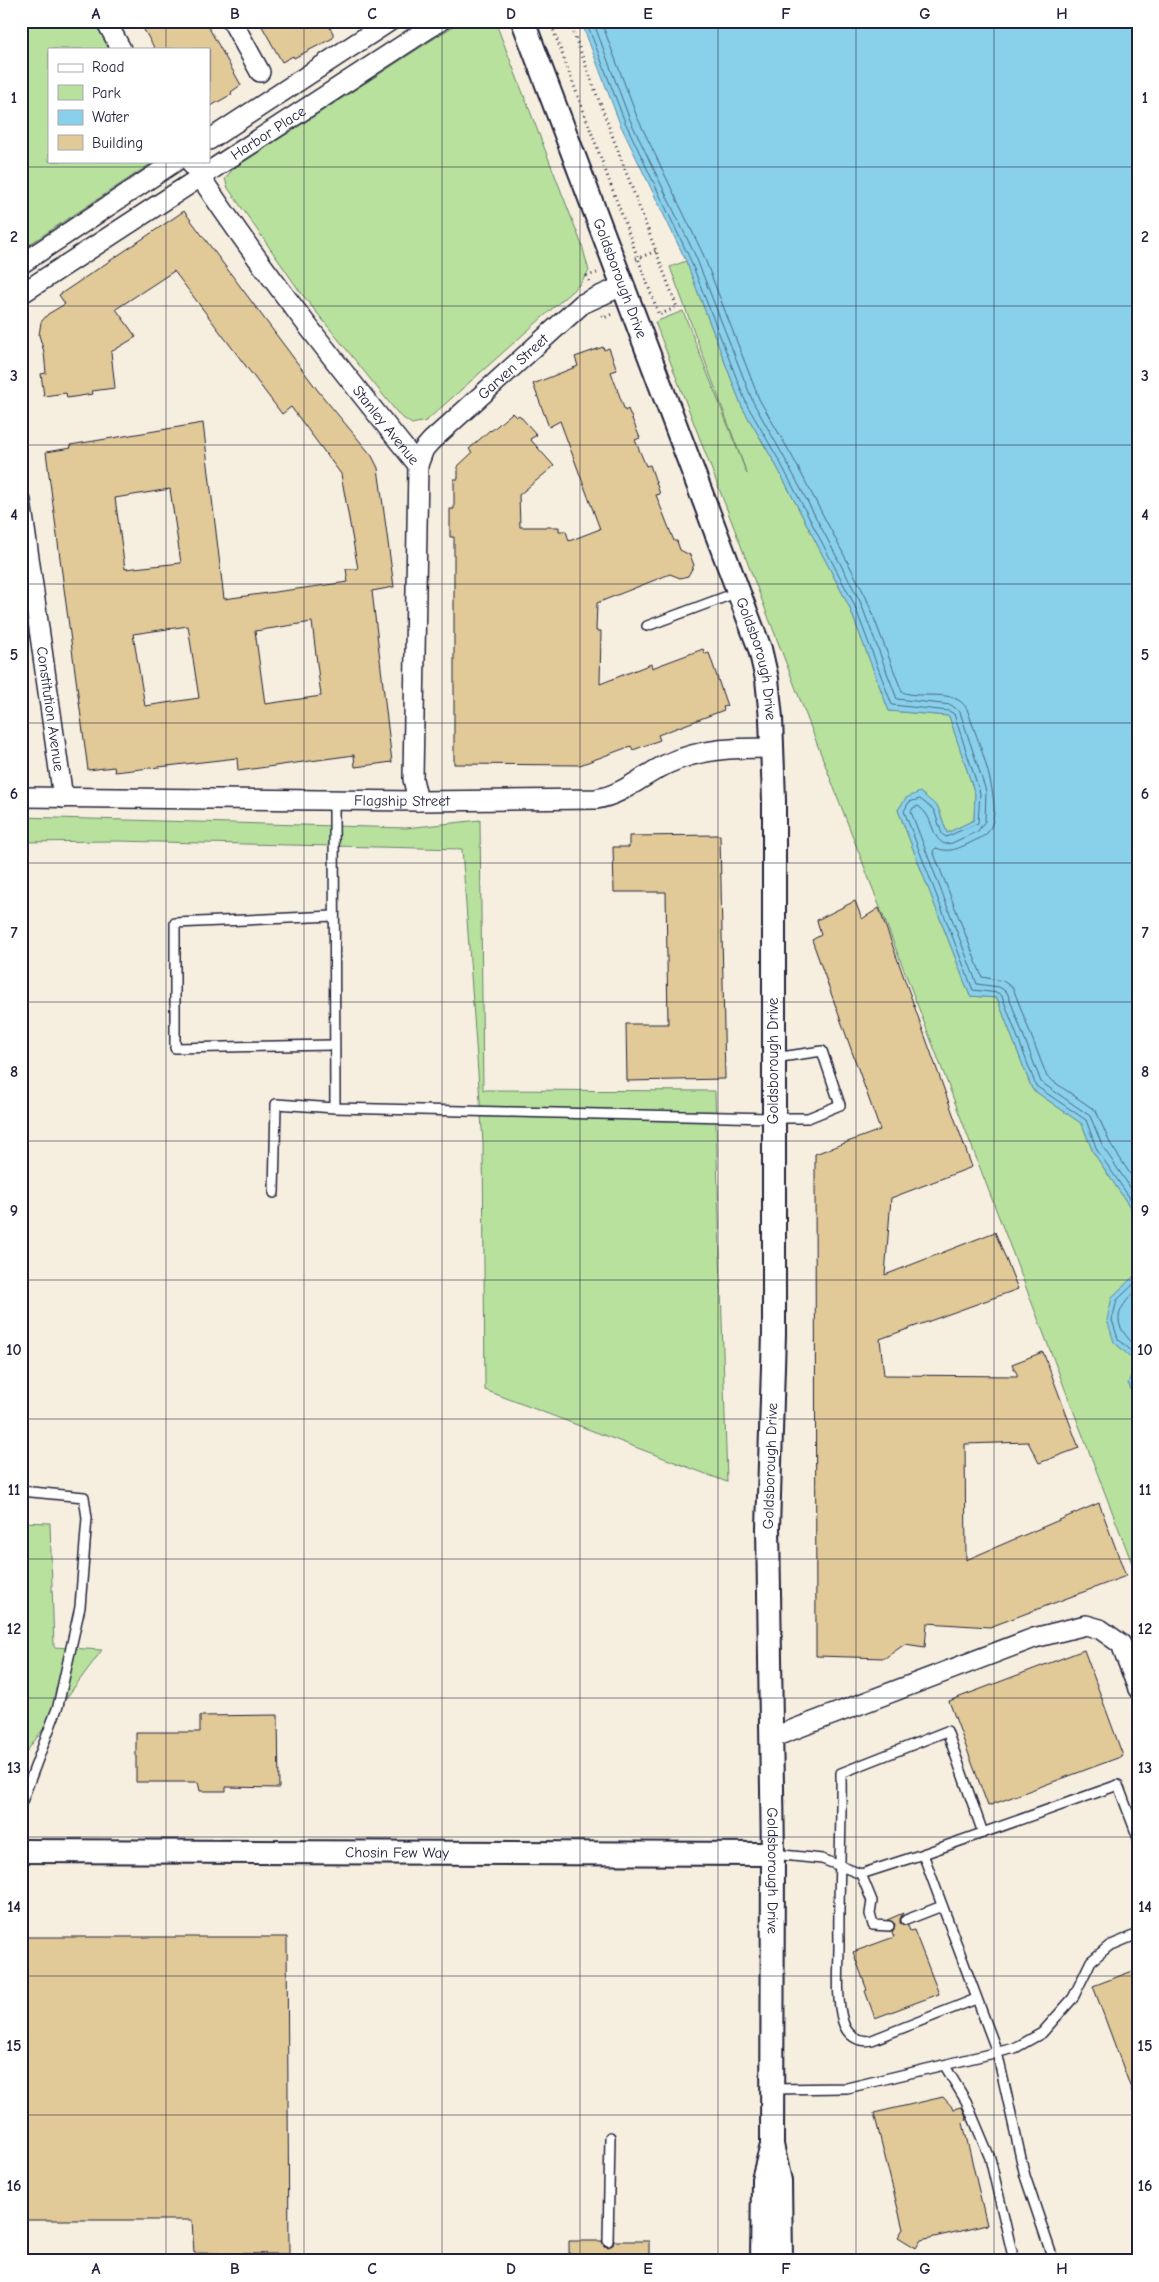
<svg xmlns="http://www.w3.org/2000/svg" width="1159" height="2282" font-family="'Comic Neue',sans-serif">
<style>
.green{fill:#b7e19d;stroke:#6c826c}
.water{fill:#89d0eb;stroke:#608aa5}
.lines{fill:none;stroke-linecap:round;stroke-linejoin:round}
.shore{stroke:#4b6881;stroke-width:1}
.building{fill:#e1c998;stroke:#22223b;fill-rule:evenodd}
.service-casing{stroke:#22223b;stroke-width:12}
.minor-casing{stroke:#22223b;stroke-width:22}
.tertiary-casing{stroke:#22223b;stroke-width:26}
.path{stroke:#22223b;stroke-width:3;stroke-dasharray:1 4;stroke-linecap:butt}
.service{stroke:#fff;stroke-width:9}
.minor{stroke:#fff;stroke-width:19}
.tertiary{stroke:#fff;stroke-width:22}
.grid{fill:none;stroke:#22223b;stroke-width:1;stroke-opacity:0.55}
.labels{text-anchor:middle;dominant-baseline:central;stroke-width:4;stroke-linejoin:round;paint-order:stroke}
.street-label{font-size:15px;fill:#22223b;stroke:#fff}
.neatline{fill:none;stroke:#22223b;stroke-width:2}
.grid-label{font-size:16px;text-anchor:middle;font-weight:bold;fill:#22223b}
</style>
<rect width="100%" height="100%" fill="#f6efe0"/>
<filter id="ink" filterUnits="userSpaceOnUse"><feTurbulence type="fractalNoise" baseFrequency=".02" numOctaves="2"/><feDisplacementMap in="SourceGraphic" scale="10" xChannelSelector="R" yChannelSelector="G"/><feConvolveMatrix kernelMatrix="1 2 1 2 8 2 1 2 1" color-interpolation-filters="sRGB"/></filter>
<g filter="url(#ink)">
<g class="green">
<path d="M 21,21 L 95,21 L 110,49 L 49,49 L 49,161 L 155,161 L 21,250 Z"/>
<path d="M 461,21 L 484,23 L 495,21 L 582,245 L 589,271 L 580,284 L 426,421 L 412,424 L 400,416 L 301,293 L 228,188 L 225,179 L 233,169 Z"/>
<path d="M 686,261 L 742,407 L 776,465 L 849,606 L 889,711 L 949,716 L 975,794 L 974,820 L 947,833 L 938,807 L 906,798 L 898,810 L 970,996 L 997,998 L 1032,1089 L 1082,1124 L 1093,1152 L 1138,1219 L 1138,1265 L 1136,1275 L 1112,1297 L 1114,1342 L 1137,1363 L 1128,1383 L 1138,1403 L 1138,1579 L 655,322 L 683,311 L 747,474 L 670,267 Z"/>
<path d="M 21,817 L 406,828 L 480,820 L 483,1090 L 715,1091 L 727,1482 L 485,1390 L 483,1143 L 462,849 L 116,841 L 21,842 Z"/>
<path d="M 21,1522 L 50,1523 L 54,1647 L 102,1650 L 21,1759 Z"/>
</g>
<g class="water">
<path d="M 581,21 L 1138,21 L 1138,1219 L 1093,1152 L 1082,1124 L 1032,1089 L 997,998 L 970,996 L 898,810 L 906,798 L 920,792 L 938,807 L 947,833 L 974,820 L 975,794 L 949,716 L 889,711 L 849,606 L 776,465 L 742,407 L 686,261 L 620,124 Z"/>
<path d="M 1138,1265 L 1138,1403 L 1128,1383 L 1137,1363 L 1114,1342 L 1107,1320 L 1112,1297 L 1135,1275 Z"/>
</g>
<g class="lines">
<g class="shore">
<path d="M 586,21 L 625,122 L 690,259 L 747,405 L 780,462 L 854,604 L 892,705 L 949,711 L 954,714 L 980,793 L 978,823 L 946,837 L 942,834 L 934,810 L 920,799 L 909,802 L 904,811 L 973,990 L 998,993 L 1002,996 L 1036,1086 L 1086,1120 L 1097,1150 L 1138,1210"/>
<path d="M 593,21 L 630,120 L 696,257 L 753,402 L 785,459 L 860,601 L 897,699 L 951,705 L 960,712 L 986,791 L 985,821 L 978,831 L 952,843 L 945,844 C 930,838 935,817 918,806 L 913,808 L 911,812 L 977,984 L 999,987 L 1007,992 L 1041,1082 L 1090,1116 L 1103,1147 L 1138,1199"/>
<path d="M 601,21 L 637,117 L 703,254 L 759,399 L 792,456 L 866,597 L 902,692 C 921,700 955,687 967,709 C 976,736 1007,808 988,832 C 983,838 975,840 968,844 C 956,849 949,853 936,848 L 933,851 L 982,977 L 1003,981 L 1013,988 L 1047,1077 L 1096,1111 L 1110,1143 L 1138,1186"/>
<path d="M 1138,1280 L 1117,1300 L 1112,1320 L 1118,1339 L 1138,1357"/>
<path d="M 1138,1289 C 1113,1312 1112,1325 1138,1348"/>
</g>
</g>
<g class="building">
<path d="M 139,21 L 205,21 L 241,85 L 231,92 L 232,94 L 209,107 L 209,49 L 155,49 Z"/>
<path d="M 259,21 L 326,21 L 333,33 L 333,38 L 294,58 L 293,56 L 282,62 Z"/>
<path d="M 184,211 L 319,392 L 372,456 L 378,468 L 394,587 L 372,591 L 392,762 L 355,767 L 354,755 L 238,771 L 237,758 L 115,772 L 114,767 L 88,770 L 46,452 L 71,448 L 70,445 L 203,423 L 224,599 L 348,582 L 346,569 L 358,569 L 341,474 L 291,407 L 282,414 L 174,271 L 116,309 L 136,337 L 111,352 L 115,388 L 92,391 L 93,394 L 67,398 L 66,393 L 44,396 L 41,374 L 46,373 L 44,352 L 39,335 L 41,322 L 48,314 L 65,304 L 59,295 ZM 170,489 L 181,563 L 125,569 L 115,498 ZM 312,622 L 321,696 L 265,704 L 255,631 ZM 188,626 L 199,698 L 145,706 L 133,634 Z"/>
<path d="M 603,347 L 604,350 L 609,348 L 617,370 L 611,372 L 625,411 L 628,409 L 640,438 L 635,440 L 646,466 L 650,465 L 660,494 L 656,495 L 674,541 L 677,541 L 680,550 L 690,555 L 694,565 L 688,576 L 680,578 L 670,574 L 597,603 L 596,631 L 601,631 L 600,684 L 651,664 L 652,668 L 703,649 L 705,654 L 709,653 L 727,706 L 723,707 L 724,710 L 658,735 L 660,740 L 633,750 L 631,746 L 580,765 L 454,764 L 454,537 L 450,537 L 450,509 L 454,509 L 454,479 L 458,479 L 458,466 L 472,453 L 469,449 L 490,430 L 491,431 L 512,413 L 516,417 L 519,415 L 537,435 L 530,439 L 554,466 L 519,495 L 520,527 L 559,527 L 559,531 L 566,531 L 569,541 L 600,529 L 560,421 L 549,427 L 533,384 L 578,366 L 575,357 Z"/>
<path d="M 720,835 L 725,1079 L 627,1081 L 626,1024 L 668,1024 L 666,892 L 614,892 L 613,847 L 629,847 L 629,836 Z"/>
<path d="M 855,901 L 862,919 L 879,908 L 972,1167 L 891,1198 L 885,1275 L 995,1232 L 1018,1289 L 880,1339 L 884,1375 L 1018,1376 L 1012,1364 L 1043,1352 L 1079,1448 L 1039,1463 L 1028,1442 L 965,1444 L 966,1560 L 1099,1503 L 1126,1576 L 990,1627 L 927,1623 L 925,1647 L 905,1644 L 885,1658 L 816,1656 L 815,1154 L 880,1130 L 812,940 L 821,935 L 817,920 Z"/>
<path d="M 1084,1650 L 1123,1756 L 988,1806 L 949,1701 Z"/>
<path d="M 278,1715 L 279,1788 L 226,1787 L 226,1791 L 200,1791 L 198,1782 L 136,1782 L 136,1732 L 200,1732 L 200,1716 Z"/>
<path d="M 903,1913 L 900,1919 L 900,1923 L 908,1926 L 910,1931 L 914,1930 L 939,1994 L 875,2018 L 865,1991 L 867,1990 L 853,1952 L 894,1937 L 892,1932 L 894,1929 L 895,1924 L 887,1920 Z"/>
<path d="M 21,1937 L 287,1937 L 289,2254 L 194,2253 L 192,2220 L 21,2220 Z"/>
<path d="M 1138,1969 L 1138,2101 L 1136,2102 L 1093,1986 Z"/>
<path d="M 943,2097 L 954,2109 L 962,2107 L 967,2119 L 963,2123 L 987,2225 L 921,2240 L 916,2248 L 898,2237 L 903,2229 L 874,2113 Z"/>
<path d="M 569,2241 L 602,2241 L 604,2246 L 608,2247 L 613,2245 L 614,2241 L 649,2241 L 649,2261 L 569,2261 Z"/>
</g>
<g class="lines">
<g class="service-casing">
<g id="service">
<path d="M 647,626 L 738,592"/>
<path d="M 334,800 L 335,1108"/>
<path d="M 334,916 L 175,923 L 175,1048 L 334,1045"/>
<path d="M 274,1193 L 276,1104 L 335,1108 L 773,1118 L 808,1118 L 840,1105 L 822,1051 L 774,1058"/>
<path d="M 21,1491 L 84,1497 L 87,1518 L 80,1607 L 58,1706 L 21,1804"/>
<path d="M 773,1854 L 822,1859 L 861,1874 L 923,1854 L 997,2052 L 1025,2176 L 1052,2256"/>
<path d="M 923,1854 L 1118,1785 L 1138,1838"/>
<path d="M 861,1874 L 872,1901 L 870,1914 L 873,1925 L 889,1926"/>
<path d="M 906,1920 L 942,1906"/>
<path d="M 976,1999 L 872,2040 C 858,2043 847,2035 843,2022 C 836,1998 839,1970 839,1945 C 838,1888 842,1831 841,1773 L 947,1731 L 983,1833"/>
<path d="M 945,2066 L 966,2101 L 990,2158 L 1014,2261"/>
<path d="M 772,2089 L 847,2088 L 1015,2048 L 1042,2033 L 1073,1998 L 1091,1961 L 1109,1946 L 1138,1934"/>
<path d="M 608,2241 L 610,2137"/>
</g>
</g>
<g class="minor-casing">
<g id="minor">
<path d="M 106,21 L 121,49"/>
<path d="M 232,21 L 260,72"/>
<path d="M 209,140 L 390,21"/>
<path id="s1" d="M 190,161 C 259,267 338,366 418,465"/>
<path d="M 21,264 L 176,161"/>
<path id="s2" d="M 21,294 L 440,21"/>
<path id="s3" d="M 21,501 L 63,798"/>
<path id="s4" d="M 21,797 L 418,801 L 596,799 C 623,795 643,775 667,764 C 701,748 736,748 773,748"/>
<path id="s5" d="M 418,801 L 413,779 L 418,465 L 424,449 L 431,441 L 582,304 L 622,286"/>
<path d="M 771,1738 L 1034,1638 L 1086,1625 L 1100,1629 L 1121,1644 L 1138,1689"/>
</g>
</g>
<g class="tertiary-casing">
<g id="tertiary">
<path id="s6" d="M 523,21 L 760,649 L 767,679 L 771,718 L 774,800 L 774,1334 L 768,1528 L 773,1854 L 772,2145 L 780,2181 L 781,2261"/>
<path id="s7" d="M 21,1851 L 773,1854"/>
<path d="M 762,2261 L 763,2179 L 771,2149"/>
</g>
</g>
<g class="path">
<path d="M 550,21 L 659,315 L 677,307 L 569,21"/>
<path d="M 636,259 L 656,251"/>
<path d="M 589,281 L 587,276 L 597,273"/>
<path d="M 603,315 L 604,318 L 614,313"/>
</g>
<use href="#service" class="service"/>
<use href="#minor" class="minor"/>
<use href="#tertiary" class="tertiary"/>
</g>
</g>
<path class="grid" d="M 166,21 L 166,49M 304,21 L 304,2261M 442,21 L 442,2261M 580,21 L 580,2261M 718,21 L 718,2261M 856,21 L 856,2261M 994,21 L 994,2261M 166,161 L 166,2261M 21,167 L 1138,167M 21,306 L 1138,306M 21,445 L 1138,445M 21,584 L 1138,584M 21,723 L 1138,723M 21,863 L 1138,863M 21,1002 L 1138,1002M 21,1141 L 1138,1141M 21,1280 L 1138,1280M 21,1419 L 1138,1419M 21,1559 L 1138,1559M 21,1698 L 1138,1698M 21,1837 L 1138,1837M 21,1976 L 1138,1976M 21,2115 L 1138,2115"/>
<g class="labels">
<g class="street-label">
<text stroke="none"><textPath href="#s2" startOffset="295">Harbor Place</textPath></text>
<text stroke="none"><textPath href="#s6" startOffset="275">Goldsborough Drive</textPath></text>
<text stroke="none"><textPath href="#s5" startOffset="475">Garven Street</textPath></text>
<text stroke="none"><textPath href="#s1" startOffset="329">Stanley Avenue</textPath></text>
<text stroke="none"><textPath href="#s6" startOffset="680">Goldsborough Drive</textPath></text>
<text stroke="none"><textPath href="#s3" startOffset="210">Constitution Avenue</textPath></text>
<text stroke="none"><textPath href="#s4" startOffset="381">Flagship Street</textPath></text>
<text transform="translate(773 1061) rotate(-90)">Goldsborough Drive</text>
<text transform="translate(770 1466) rotate(-88)">Goldsborough Drive</text>
<text stroke="none"><textPath href="#s7" startOffset="376">Chosin Few Way</textPath></text>
<text stroke="none"><textPath href="#s6" startOffset="1894">Goldsborough Drive</textPath></text>
</g>
</g>
<rect width="1159" height="2282" fill="none" stroke="#fff" stroke-width="55"/>
<rect x="48" y="48" width="162" height="115" fill="#ffffff" stroke="#a7a7b1"/>
<rect x="58" y="64" width="25" height="8" fill="#ffffff" stroke="#a7a7b1"/>
<text x="92" y="72" font-size="15" fill="#22223b">Road</text>
<rect x="58" y="85" width="25" height="15" fill="#b7e19d" stroke="#a7a7b1"/>
<text x="92" y="98" font-size="15" fill="#22223b">Park</text>
<rect x="58" y="110" width="25" height="15" fill="#89d0eb" stroke="#a7a7b1"/>
<text x="92" y="122" font-size="15" fill="#22223b">Water</text>
<rect x="58" y="135" width="25" height="15" fill="#e1c998" stroke="#a7a7b1"/>
<text x="92" y="148" font-size="15" fill="#22223b">Building</text>
<rect x="28" y="28" width="1104" height="2226" class="neatline"/>
<g class="grid-label">
<text x="96" y="19">A</text>
<text x="235" y="19">B</text>
<text x="372" y="19">C</text>
<text x="511" y="19">D</text>
<text x="648" y="19">E</text>
<text x="786" y="19">F</text>
<text x="925" y="19">G</text>
<text x="1062" y="19">H</text>
<text x="14" y="103">1</text>
<text x="1145" y="103">1</text>
<text x="14" y="242">2</text>
<text x="1145" y="242">2</text>
<text x="14" y="381">3</text>
<text x="1145" y="381">3</text>
<text x="14" y="520">4</text>
<text x="1145" y="520">4</text>
<text x="14" y="660">5</text>
<text x="1145" y="660">5</text>
<text x="14" y="799">6</text>
<text x="1145" y="799">6</text>
<text x="14" y="938">7</text>
<text x="1145" y="938">7</text>
<text x="14" y="1077">8</text>
<text x="1145" y="1077">8</text>
<text x="14" y="1216">9</text>
<text x="1145" y="1216">9</text>
<text x="14" y="1355">10</text>
<text x="1145" y="1355">10</text>
<text x="14" y="1495">11</text>
<text x="1145" y="1495">11</text>
<text x="14" y="1634">12</text>
<text x="1145" y="1634">12</text>
<text x="14" y="1773">13</text>
<text x="1145" y="1773">13</text>
<text x="14" y="1912">14</text>
<text x="1145" y="1912">14</text>
<text x="14" y="2051">15</text>
<text x="1145" y="2051">15</text>
<text x="14" y="2191">16</text>
<text x="1145" y="2191">16</text>
<text x="96" y="2274">A</text>
<text x="235" y="2274">B</text>
<text x="372" y="2274">C</text>
<text x="511" y="2274">D</text>
<text x="648" y="2274">E</text>
<text x="786" y="2274">F</text>
<text x="925" y="2274">G</text>
<text x="1062" y="2274">H</text>
</g>
</svg>
